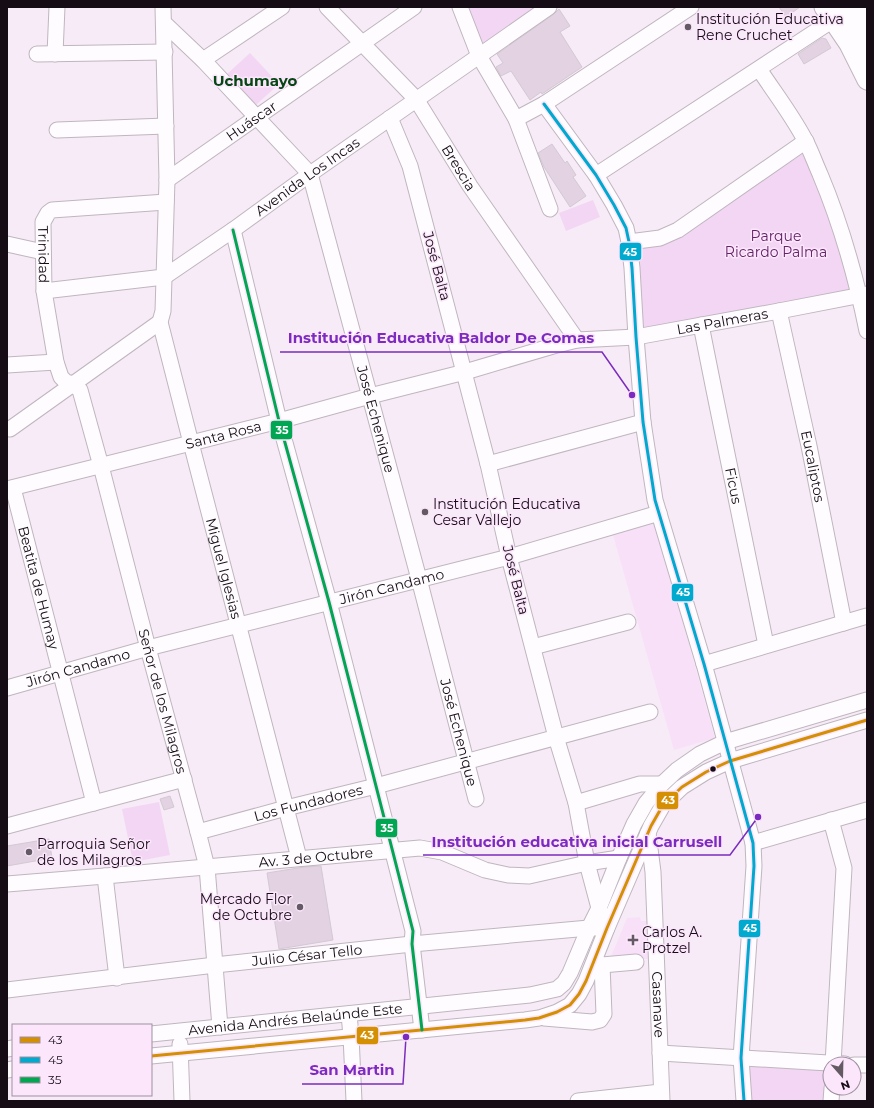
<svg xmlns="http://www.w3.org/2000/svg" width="874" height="1108" font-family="Montserrat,sans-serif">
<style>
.built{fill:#f8e1f8}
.green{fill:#f3d6f3}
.building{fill:#e2d2e2;stroke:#d4c9d4}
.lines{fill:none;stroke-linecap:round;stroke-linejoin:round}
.minor-casing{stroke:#bfb6bf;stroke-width:17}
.major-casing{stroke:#bfb6bf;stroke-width:21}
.highway-casing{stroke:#bfb6bf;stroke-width:24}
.minor{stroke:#fefcfe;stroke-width:15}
.major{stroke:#fefcfe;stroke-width:19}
.highway{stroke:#fefcfe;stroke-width:22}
.bus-1-casing{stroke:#fce6fc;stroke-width:6}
.bus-2-casing{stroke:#fce6fc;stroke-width:6}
.bus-3-casing{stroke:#fce6fc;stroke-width:6}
.bus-1{stroke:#d58f03;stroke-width:3}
.bus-2{stroke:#00a9ce;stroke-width:3}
.bus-3{stroke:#00a651;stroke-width:3}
.poi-dot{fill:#645a64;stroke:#fce6fc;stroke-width:1.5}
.bus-dot{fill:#150c15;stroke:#fce6fc;stroke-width:1.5}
.labels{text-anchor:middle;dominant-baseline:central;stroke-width:3;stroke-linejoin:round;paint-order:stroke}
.poi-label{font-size:14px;fill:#150c15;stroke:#fce6fc;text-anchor:start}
.street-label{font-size:14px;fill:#150c15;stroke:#fce6fc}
.park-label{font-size:14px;fill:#642267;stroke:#fce6fc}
.neighbourhood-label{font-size:15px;font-weight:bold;fill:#054614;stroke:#fce6fc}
.leader{fill:none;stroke:#7b2cbf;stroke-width:1.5}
.callout-dot{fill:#7b2cbf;stroke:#fce6fc;stroke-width:1.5}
.callout-label{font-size:15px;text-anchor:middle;font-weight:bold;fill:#7b2cbf;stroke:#fce6fc;stroke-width:3;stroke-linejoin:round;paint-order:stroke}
.line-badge{stroke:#fce6fc;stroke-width:1.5}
.badge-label{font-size:11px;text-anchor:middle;font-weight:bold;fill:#fff}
</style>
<rect width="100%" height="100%" fill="#f7ebf7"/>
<g class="built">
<path d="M 655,522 L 715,738 L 674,750 L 613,535 Z"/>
<path d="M 640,917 L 641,921 L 647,921 L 649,959 L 610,959 L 627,918 Z"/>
</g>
<g class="green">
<path d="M 461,7 L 537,7 L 478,48 Z"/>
<path d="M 250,53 L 279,84 L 256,105 L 226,75 Z"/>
<path d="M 804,153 L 830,214 L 852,291 L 641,332 L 635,247 L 695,225 Z"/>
<path d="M 593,200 L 600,217 L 566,231 L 559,213 Z"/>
<path d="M 159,802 L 170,855 L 133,862 L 122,809 Z"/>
<path d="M 747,1064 L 827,1069 L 825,1101 L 749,1101 Z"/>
</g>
<g class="building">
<path d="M 779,7 L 800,7 L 786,17 Z"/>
<path d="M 559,9 L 570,26 L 560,32 L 582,67 L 542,94 L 541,92 L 530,100 L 511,71 L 501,76 L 496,67 L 503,63 L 497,54 L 554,14 Z"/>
<path d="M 822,38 L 826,39 L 831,48 L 804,64 L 798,54 Z"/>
<path d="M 552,144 L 565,163 L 567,161 L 576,175 L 573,177 L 586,196 L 570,207 L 544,167 L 538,153 Z"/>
<path d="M 170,796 L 174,807 L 164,810 L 160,799 Z"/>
<path d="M 49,839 L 52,858 L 7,866 L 7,846 Z"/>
<path d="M 321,866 L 333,940 L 279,949 L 267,873 L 304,867 Z"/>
</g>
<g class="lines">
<g class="minor-casing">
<g id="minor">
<path id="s1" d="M 163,7 L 167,180 L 163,311 L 160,322 L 191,443 L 299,858"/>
<path id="s2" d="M 327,7 L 416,99 L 470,186 L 577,340"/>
<path d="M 460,7 L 479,56 L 516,119 L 550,209"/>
<path id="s3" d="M 164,23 L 203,60 L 310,174 L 419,579 L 476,799"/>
<path d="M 37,54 L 165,52"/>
<path d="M 55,54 L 57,7"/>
<path d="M 203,60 L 282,7"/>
<path d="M 759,69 C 774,92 792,115 805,140 C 811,151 815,163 820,174 C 841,224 856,277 867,331"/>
<path d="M 544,104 L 596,175 L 614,205 L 626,228 L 629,242 L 632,268 L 636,337 L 643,422 L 655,500 L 704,664 L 753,843 L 754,866 L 741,1058 L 744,1101"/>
<path d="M 516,119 L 544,104 L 691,7"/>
<path d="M 57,130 L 166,126"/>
<path d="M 596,175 L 833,20"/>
<path id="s4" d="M 167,180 L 414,7"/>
<path id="s5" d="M 166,202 L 52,210 L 48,213 L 43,222 L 44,291 L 56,362 L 61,377 L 66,382 L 73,384 L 80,390 L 101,466 L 148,648 L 198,832 L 207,867 L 220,1027"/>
<path d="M 233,230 L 279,421 L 329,602 L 413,931 L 412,944 L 422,1030"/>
<path d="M 629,242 L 660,238 L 678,230 L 806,141"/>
<path d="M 7,244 L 43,252"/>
<path id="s6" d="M 44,291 L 164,277 L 233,230 L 310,174 L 549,7"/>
<path id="s7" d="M 779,311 L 809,446 L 844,623"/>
<path id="s8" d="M 701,325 L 714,390 L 766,645"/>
<path d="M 7,365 L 56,362"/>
<path d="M 10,429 L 160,322"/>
<path d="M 488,464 L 643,422"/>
<path id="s9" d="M 13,488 L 94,803"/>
<path id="s10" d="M 7,489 L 279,421 L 370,396 L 465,372 L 553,346 L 577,340 L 636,337 L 779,311 L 867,294"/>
<path d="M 533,647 L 628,622"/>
<path d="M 704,664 L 867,616"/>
<path id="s11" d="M 7,688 L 148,648 L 509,557 L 659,513"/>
<path d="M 576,803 L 640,784 L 662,784"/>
<path d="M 831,820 L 844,868 L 833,1064"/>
<path d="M 7,826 L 184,779"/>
<path id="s12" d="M 198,832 L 286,808 L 376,786 L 650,712"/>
<path id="s13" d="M 648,833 L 653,872 L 662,1101"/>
<path d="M 753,843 L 867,810"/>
<path d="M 105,876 L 117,978"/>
<path id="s14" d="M 7,884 L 105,876 L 420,848 L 442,852 L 485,870 L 508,875 L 529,876 L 587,863 L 619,858"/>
<path d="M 602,965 L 636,962"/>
<path id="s15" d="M 7,990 L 215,965 L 412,944 L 589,928 L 607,928 L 599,908 L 587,863 L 576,803 L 556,737 L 509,557 L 488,464 L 410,166 L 390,118"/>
<path d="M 349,1014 L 351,1036 L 354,1101"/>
<path d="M 544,1018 L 592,1022 L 600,1020 L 604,1014 L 602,965 L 595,961"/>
<path id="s16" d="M 151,1034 L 530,995 L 557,989 L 564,983 L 570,973 L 589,928 L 599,908 L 619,858 L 634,824 L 646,803 L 662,784 L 677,770 L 700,754 L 725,742 L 867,700"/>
<path d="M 180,1044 L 182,1101"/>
<path d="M 7,1049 L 13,1048"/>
<path d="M 660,1053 L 845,1064"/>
<path d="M 151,1056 L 525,1020 L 539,1018 L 557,1012 L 570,1005 L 579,994 L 586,981 L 607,928 L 651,826 L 663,805 L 682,787 L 706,772 L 730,761 L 867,720"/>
<path d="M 854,1065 L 867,1065"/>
<path d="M 7,1070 L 13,1069"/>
<path d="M 578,1101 L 661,1092"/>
<path d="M 831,1101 L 832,1088"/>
</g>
</g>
<g class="major-casing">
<path id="major" d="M 824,7 L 849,44 L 867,80"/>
</g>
<g class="highway-casing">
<g id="highway">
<path d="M 840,7 L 867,50"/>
<path d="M 860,7 L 867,17"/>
</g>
</g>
<use href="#minor" class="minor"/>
<use href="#major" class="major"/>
<use href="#highway" class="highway"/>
<g class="bus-1-casing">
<path id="bus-1" d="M 151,1056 L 525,1020 L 539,1018 L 557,1012 L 570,1005 L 579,994 L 586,981 L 607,928 L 651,826 L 663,805 L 682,787 L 706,772 L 730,761 L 867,720"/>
</g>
<g class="bus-2-casing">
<path id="bus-2" d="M 544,104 L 596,175 L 614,205 L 626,228 L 629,242 L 632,268 L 636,337 L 643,422 L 655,500 L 704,664 L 753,843 L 754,866 L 741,1058 L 744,1101"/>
</g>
<g class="bus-3-casing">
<path id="bus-3" d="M 233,230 L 279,421 L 329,602 L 413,931 L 412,944 L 422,1030"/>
</g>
<use href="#bus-1" class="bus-1"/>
<use href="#bus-2" class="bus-2"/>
<use href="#bus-3" class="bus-3"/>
</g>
<g class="poi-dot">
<circle cx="688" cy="27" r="4"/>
<circle cx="425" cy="512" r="4"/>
<circle cx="29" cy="852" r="4"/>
<circle cx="300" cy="907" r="4"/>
<path d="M631 934h4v4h4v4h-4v4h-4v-4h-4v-4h4z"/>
</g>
<circle class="bus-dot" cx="713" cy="769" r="3.5"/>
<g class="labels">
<g class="poi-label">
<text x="696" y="19">Institución Educativa<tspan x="696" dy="16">Rene Cruchet</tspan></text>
<text x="433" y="504">Institución Educativa<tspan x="433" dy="16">Cesar Vallejo</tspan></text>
<text x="37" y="844">Parroquia Señor<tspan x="37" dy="16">de los Milagros</tspan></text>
<text x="292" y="899" text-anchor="end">Mercado Flor<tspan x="292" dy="16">de Octubre</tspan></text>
<text x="642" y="932">Carlos A.<tspan x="642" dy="16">Protzel</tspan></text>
</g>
<g class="street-label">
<text stroke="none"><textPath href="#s4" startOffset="103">Huáscar</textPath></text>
<text stroke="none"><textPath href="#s2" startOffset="209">Brescia</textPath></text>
<text stroke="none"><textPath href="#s6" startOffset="296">Avenida Los Incas</textPath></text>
<text stroke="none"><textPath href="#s5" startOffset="162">Trinidad</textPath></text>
<text transform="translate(437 266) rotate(75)">José Balta</text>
<text stroke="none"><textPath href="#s10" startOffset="736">Las Palmeras</textPath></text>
<text stroke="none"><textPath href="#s3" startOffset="464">José Echenique</textPath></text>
<text stroke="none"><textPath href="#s10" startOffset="223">Santa Rosa</textPath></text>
<text stroke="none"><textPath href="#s7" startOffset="159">Eucaliptos</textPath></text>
<text stroke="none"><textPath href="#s8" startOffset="164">Ficus</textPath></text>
<text stroke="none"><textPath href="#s1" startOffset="570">Miguel Iglesias</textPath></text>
<text transform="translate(516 580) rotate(76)">José Balta</text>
<text stroke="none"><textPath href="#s11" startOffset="398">Jirón Candamo</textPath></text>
<text stroke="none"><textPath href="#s9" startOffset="103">Beatita de Humay</textPath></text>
<text stroke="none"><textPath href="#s11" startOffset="74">Jirón Candamo</textPath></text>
<text stroke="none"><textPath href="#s5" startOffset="632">Señor de los Milagros</textPath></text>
<text stroke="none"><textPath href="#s3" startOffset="788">José Echenique</textPath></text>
<text stroke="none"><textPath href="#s12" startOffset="114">Los Fundadores</textPath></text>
<text stroke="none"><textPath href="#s14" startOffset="310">Av. 3 de Octubre</textPath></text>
<text stroke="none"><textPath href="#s15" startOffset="302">Julio César Tello</textPath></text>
<text stroke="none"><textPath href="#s13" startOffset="172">Casanave</textPath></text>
<text stroke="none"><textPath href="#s16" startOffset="145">Avenida Andrés Belaúnde Este</textPath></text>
</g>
<g class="park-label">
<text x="776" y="236">Parque<tspan x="776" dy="16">Ricardo Palma</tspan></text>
</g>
<g class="neighbourhood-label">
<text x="255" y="80">Uchumayo</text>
</g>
</g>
<path class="leader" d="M632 395L602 352H280M758 817L730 855H423M406 1037L403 1084H302"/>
<g class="callout-dot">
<circle cx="632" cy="395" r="4"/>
<circle cx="758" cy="817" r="4"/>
<circle cx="406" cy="1037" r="4"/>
</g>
<g class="callout-label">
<text x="441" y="343">Institución Educativa Baldor De Comas</text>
<text x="577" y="847">Institución educativa inicial Carrusell</text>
<text x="352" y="1075">San Martin</text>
</g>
<g class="line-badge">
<rect x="619" y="242" width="23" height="19" rx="4" fill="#00a9ce"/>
<rect x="270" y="420" width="23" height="20" rx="4" fill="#00a651"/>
<rect x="671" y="583" width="23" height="19" rx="4" fill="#00a9ce"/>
<rect x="656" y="791" width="23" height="19" rx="4" fill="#d58f03"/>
<rect x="375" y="818" width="23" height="20" rx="4" fill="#00a651"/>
<rect x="738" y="919" width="23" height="19" rx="4" fill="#00a9ce"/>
<rect x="356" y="1026" width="23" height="19" rx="4" fill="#d58f03"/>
</g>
<g class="badge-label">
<text x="630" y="256">45</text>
<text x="282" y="434">35</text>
<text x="683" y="596">45</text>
<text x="668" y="804">43</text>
<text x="387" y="832">35</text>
<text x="750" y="932">45</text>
<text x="367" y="1039">43</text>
</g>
<rect width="874" height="1108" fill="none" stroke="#150c15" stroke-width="16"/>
<rect x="12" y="1024" width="140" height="72" fill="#fce6fc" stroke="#a08fa0"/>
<rect x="20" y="1037" width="20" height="6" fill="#d58f03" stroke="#a08fa0"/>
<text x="48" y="1044" font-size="12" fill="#150c15">43</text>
<rect x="20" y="1057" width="20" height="6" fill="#00a9ce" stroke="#a08fa0"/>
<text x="48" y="1064" font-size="12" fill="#150c15">45</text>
<rect x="20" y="1077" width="20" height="6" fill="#00a651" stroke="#a08fa0"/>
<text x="48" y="1084" font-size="12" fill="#150c15">35</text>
<g transform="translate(842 1076) rotate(160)"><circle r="19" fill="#fce6fc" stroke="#a08fa0"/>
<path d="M0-3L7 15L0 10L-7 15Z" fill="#645a64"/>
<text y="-6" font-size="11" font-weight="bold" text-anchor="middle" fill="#150c15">N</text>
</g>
</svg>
